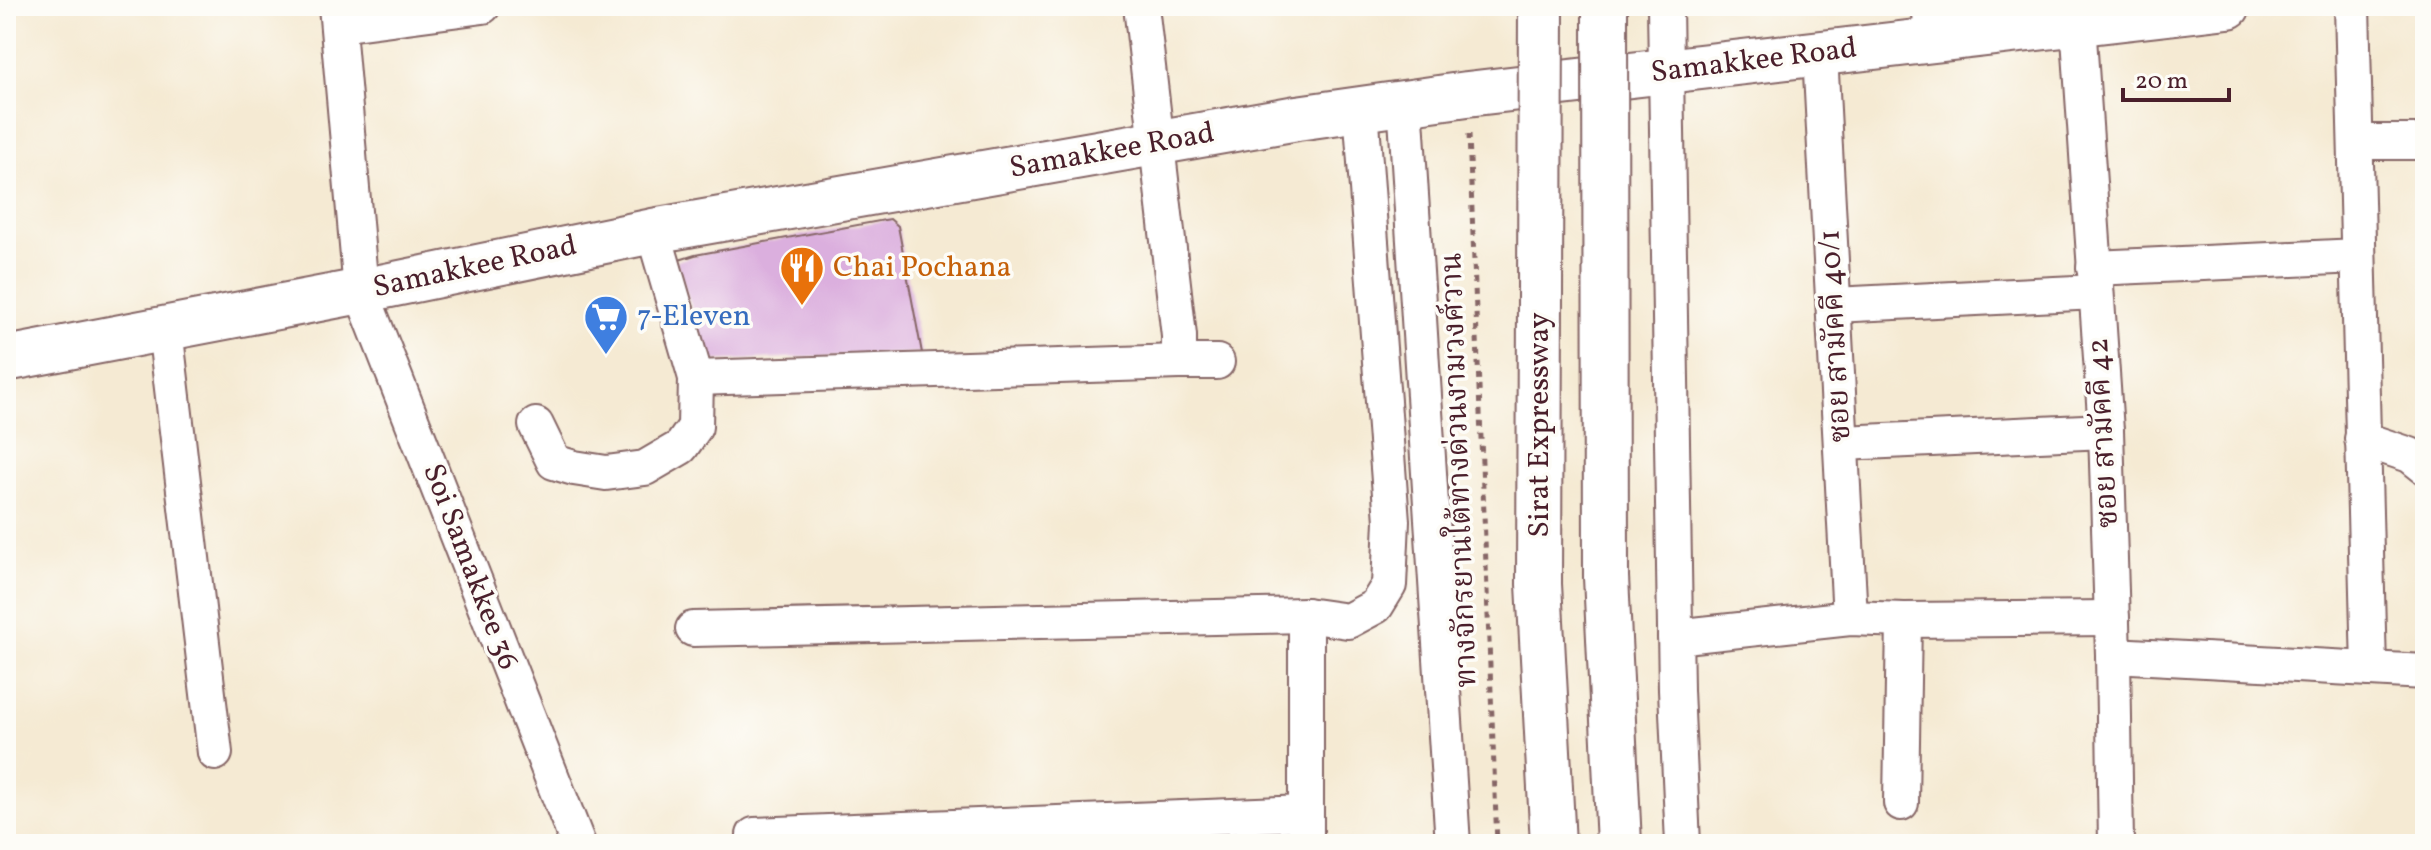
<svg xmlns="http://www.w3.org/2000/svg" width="2431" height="850" font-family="Vollkorn,'Noto Serif Thai',serif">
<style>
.building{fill:#dbafde}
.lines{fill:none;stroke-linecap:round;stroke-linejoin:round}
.minor-casing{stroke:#866666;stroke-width:38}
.major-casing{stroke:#866666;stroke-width:48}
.path{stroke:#866666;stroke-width:5;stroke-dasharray:6 6;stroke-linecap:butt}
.minor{stroke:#fff;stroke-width:34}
.major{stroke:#fff;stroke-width:44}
.highway-bridge-casing{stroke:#866666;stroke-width:48;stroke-linecap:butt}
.highway-bridge{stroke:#fff;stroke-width:44}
.labels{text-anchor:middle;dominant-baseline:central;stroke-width:7;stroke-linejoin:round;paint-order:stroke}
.street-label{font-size:30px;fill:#4a1f2b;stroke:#fdfcf7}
.food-label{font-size:30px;fill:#c56008;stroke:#fdfcf7;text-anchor:start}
.shop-label{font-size:30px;fill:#366cbe;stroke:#fdfcf7;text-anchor:start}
</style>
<rect width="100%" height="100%" fill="#fdfcf7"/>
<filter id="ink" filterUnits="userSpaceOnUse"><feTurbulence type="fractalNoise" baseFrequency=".0125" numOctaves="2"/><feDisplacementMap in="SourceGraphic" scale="16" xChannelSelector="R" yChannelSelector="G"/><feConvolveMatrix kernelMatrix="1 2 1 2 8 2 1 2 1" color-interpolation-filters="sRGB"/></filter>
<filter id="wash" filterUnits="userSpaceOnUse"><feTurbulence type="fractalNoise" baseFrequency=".006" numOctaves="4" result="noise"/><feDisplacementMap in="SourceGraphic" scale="32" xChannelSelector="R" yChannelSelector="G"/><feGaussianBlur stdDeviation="1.8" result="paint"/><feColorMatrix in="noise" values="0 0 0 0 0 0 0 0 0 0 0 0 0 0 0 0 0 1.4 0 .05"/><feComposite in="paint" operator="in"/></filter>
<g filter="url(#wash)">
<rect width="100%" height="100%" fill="#f5ead3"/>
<g id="blocks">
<path class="building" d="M 890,219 L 898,226 L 922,353 L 709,361 L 676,261 L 695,255 Z"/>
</g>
</g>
<g filter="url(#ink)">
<use href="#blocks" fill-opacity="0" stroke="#866666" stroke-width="2"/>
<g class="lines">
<g class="minor-casing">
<g id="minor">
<path d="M 336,6 L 361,291 L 578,844"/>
<path d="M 1141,6 L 1179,336 L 1179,362"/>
<path d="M 1665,6 L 1676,690 L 1683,844"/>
<path d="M 1929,6 L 1933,40"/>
<path d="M 2352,6 L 2369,669"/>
<path d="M 2078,23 L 2106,431 L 2113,655 L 2116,844"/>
<path d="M 338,25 L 483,6"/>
<path d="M 1820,54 L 1850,618"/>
<path d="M 1405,102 L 1453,844"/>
<path d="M 2356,142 L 2425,142"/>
<path d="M 653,231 L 696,378 L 1179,362 L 1217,362"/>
<path d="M 2094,268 L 2358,256"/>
<path d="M 1834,305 L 2096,292"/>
<path d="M 165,329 L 215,753"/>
<path d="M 536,425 L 554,462 L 574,468 L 606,473 L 645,468 L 681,447 L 695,427 L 696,378"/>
<path d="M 2362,439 L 2410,455 L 2425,467"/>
<path d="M 1842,443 L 2106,431"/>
<path d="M 1306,615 L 1306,844"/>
<path d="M 693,629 L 1306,615 L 1348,621 L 1376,606 L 1389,585 L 1392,521 L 1361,109"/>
<path d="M 1675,637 L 1850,618 L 1904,620 L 2112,618"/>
<path d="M 2113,655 L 2425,672"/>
<path d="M 1901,803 L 1904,620"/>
<path d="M 754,835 L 1305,813"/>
</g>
</g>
<g class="major-casing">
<path id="major" d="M 6,359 L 361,291 L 653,231 L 1297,118 L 1467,94 L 2228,6"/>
</g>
<path class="path" d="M 1469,134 L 1497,844"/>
<use href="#minor" class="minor"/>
<use href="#major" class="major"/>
<g class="highway-bridge-casing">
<g id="highway-bridge">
<path d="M 1541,6 L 1539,584 L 1553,844"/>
<path d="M 1605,6 L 1606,577 L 1619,844"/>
</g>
</g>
<use href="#highway-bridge" class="highway-bridge"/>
</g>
</g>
<defs>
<g id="restaurant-pin" transform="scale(2.3)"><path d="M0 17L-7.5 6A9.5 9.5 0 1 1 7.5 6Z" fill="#e8710a" stroke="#fdfcf7"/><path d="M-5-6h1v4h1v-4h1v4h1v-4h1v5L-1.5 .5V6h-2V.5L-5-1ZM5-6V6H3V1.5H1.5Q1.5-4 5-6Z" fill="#fff"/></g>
<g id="supermarket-pin" transform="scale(2.3)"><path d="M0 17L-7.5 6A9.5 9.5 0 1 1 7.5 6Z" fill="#3f7fe0" stroke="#fdfcf7"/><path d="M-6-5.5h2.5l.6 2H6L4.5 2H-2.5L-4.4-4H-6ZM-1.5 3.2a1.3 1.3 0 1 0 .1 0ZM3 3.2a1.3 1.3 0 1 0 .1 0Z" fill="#fff"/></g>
</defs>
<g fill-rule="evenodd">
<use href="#restaurant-pin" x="802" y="268"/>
<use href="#supermarket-pin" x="606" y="317"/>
</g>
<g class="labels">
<g class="street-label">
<text transform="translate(1754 61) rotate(-7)">Samakkee Road</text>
<text transform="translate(1112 151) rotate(-10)">Samakkee Road</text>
<text transform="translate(475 267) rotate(-12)">Samakkee Road</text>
<text transform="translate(1836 336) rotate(-93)">ซอย สามัคคี 40/1</text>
<text transform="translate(1540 425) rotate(-90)">Sirat Expressway</text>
<text transform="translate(2104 433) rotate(-93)">ซอย สามัคคี 42</text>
<text transform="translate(1460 470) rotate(-92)">ทางจักรยานใต้ทางด่วนงามวงศ์วาน</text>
<text transform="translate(470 567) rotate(69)">Soi Samakkee 36</text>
</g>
<g class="food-label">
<text x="833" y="268">Chai Pochana</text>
</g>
<g class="shop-label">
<text x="637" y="317">7-Eleven</text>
</g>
</g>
<rect width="2431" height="850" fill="none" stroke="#fdfcf7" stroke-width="32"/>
<path d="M2123 88v12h106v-12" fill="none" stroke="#4a1f2b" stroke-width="4"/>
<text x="2135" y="88" font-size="24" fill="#4a1f2b" stroke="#fdfcf7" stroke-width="6" paint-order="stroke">20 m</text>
</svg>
